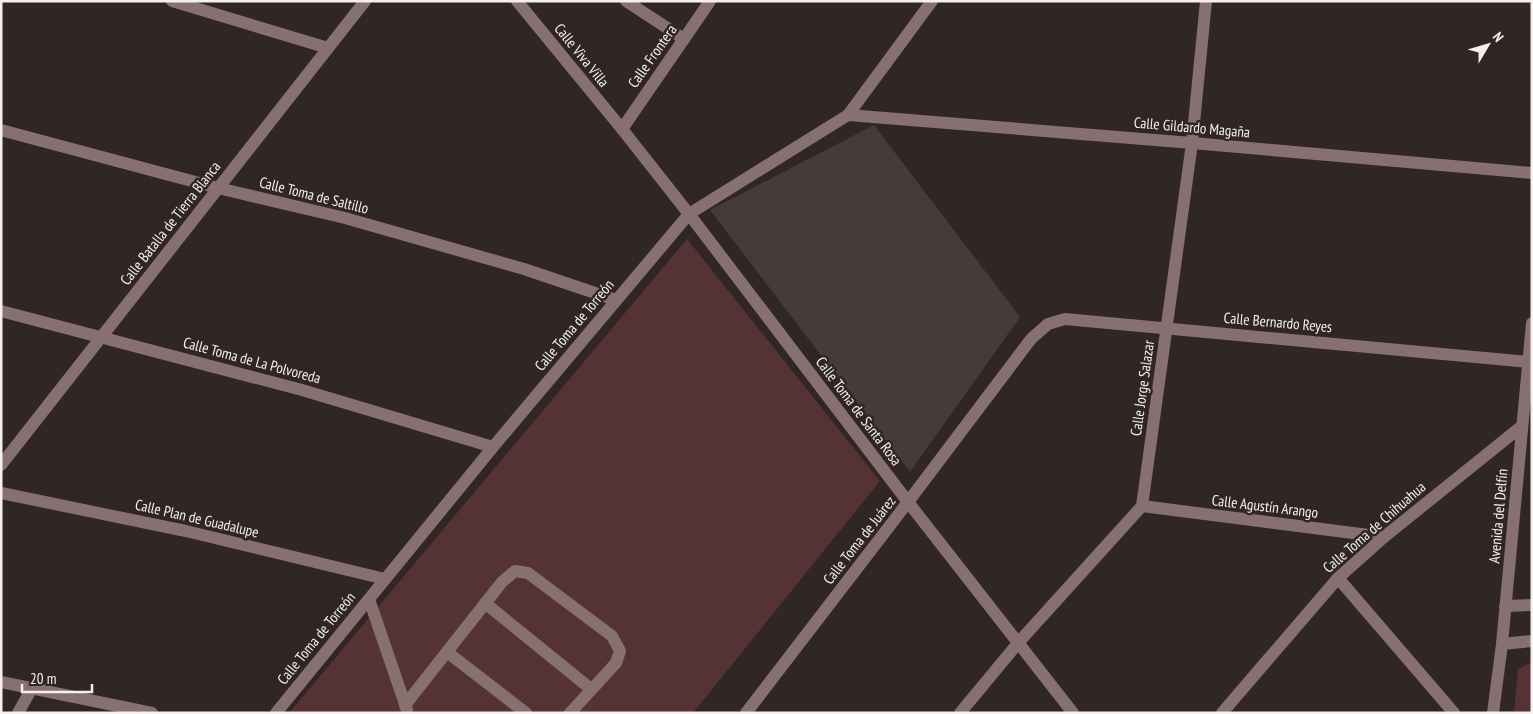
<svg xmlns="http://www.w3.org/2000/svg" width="1533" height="714" font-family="'PT Sans Narrow',sans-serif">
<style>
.green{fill:#553233}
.building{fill:#453b3b}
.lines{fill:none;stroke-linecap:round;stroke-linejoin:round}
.minor{stroke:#867070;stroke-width:12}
.labels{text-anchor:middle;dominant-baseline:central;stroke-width:5;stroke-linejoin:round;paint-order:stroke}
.street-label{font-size:15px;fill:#f5efef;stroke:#2f2625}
</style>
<rect width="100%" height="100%" fill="#2f2625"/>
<g class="green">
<path d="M 687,239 L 880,481 L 693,713 L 289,713 Z"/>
<path d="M 1532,662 L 1532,713 L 1514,713 L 1518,669 Z"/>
</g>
<path class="building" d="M 874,125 L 1020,317 L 910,472 L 710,210 Z"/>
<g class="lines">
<g class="minor">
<path d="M 172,1 L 328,48"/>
<path d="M 517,1 L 622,129 L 689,214 L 908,502 L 1073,713"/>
<path d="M 626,1 L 684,39"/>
<path d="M 848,115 L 1192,143 L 1532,173"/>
<path d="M 622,129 L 710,1"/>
<path d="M 1,130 L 218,188 L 345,218 L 524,269 L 616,300"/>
<path d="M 1,311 L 302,390 L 493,447"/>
<path d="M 1,465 L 365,1"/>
<path d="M 1,493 L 186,531 L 385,579"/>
<path d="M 1142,506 L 1384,537"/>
<path d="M 1338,578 L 1454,713"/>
<path d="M 369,599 L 407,710"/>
<path d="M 485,603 L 591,689"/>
<path d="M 1505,606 L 1532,605"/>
<path d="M 1502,644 L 1532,641"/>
<path d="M 447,652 L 526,713"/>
<path d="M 1,682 L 152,713"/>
<path d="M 405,705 L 502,582 L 515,571 L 528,573 L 612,636 L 620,651 L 616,663 L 570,713"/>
<path d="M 18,713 L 32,688"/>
<path d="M 276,713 L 493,447 L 689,214 L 848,115 L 932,1"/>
<path d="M 746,713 L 908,502 L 1031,339 L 1048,324 L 1065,319 L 1528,362"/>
<path d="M 960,713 L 1018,643 L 1142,506 L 1192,143 L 1206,1"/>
<path d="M 1222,713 L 1338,578 L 1384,537 L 1522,426"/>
<path d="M 1493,713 L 1502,644 L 1532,323"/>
</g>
</g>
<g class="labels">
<g class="street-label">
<text transform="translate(582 55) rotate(51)">Calle Viva Villa</text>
<text transform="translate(652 56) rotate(-55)">Calle Frontera</text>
<text transform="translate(1192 127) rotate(5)">Calle Gildardo Magaña</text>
<text transform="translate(314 195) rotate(14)">Calle Toma de Saltillo</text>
<text transform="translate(170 223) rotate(-52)">Calle Batalla de Tierra Blanca</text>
<text transform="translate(1278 322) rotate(5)">Calle Bernardo Reyes</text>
<text transform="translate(574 325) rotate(-50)">Calle Toma de Torreón</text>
<text transform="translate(252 360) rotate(15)">Calle Toma de La Polvoreda</text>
<text transform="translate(1142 388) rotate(-82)">Calle Jorge Salazar</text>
<text transform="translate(859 411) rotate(53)">Calle Toma de Santa Rosa</text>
<text transform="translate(1265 506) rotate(7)">Calle Agustín Arango</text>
<text transform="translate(1498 516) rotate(-85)">Avenida del Delfín</text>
<text transform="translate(197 518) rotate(13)">Calle Plan de Guadalupe</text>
<text transform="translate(1374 527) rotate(-41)">Calle Toma de Chihuahua</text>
<text transform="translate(859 540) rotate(-52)">Calle Toma de Juárez</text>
<text transform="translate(316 638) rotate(-51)">Calle Toma de Torreón</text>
</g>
</g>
<rect width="1533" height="714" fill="none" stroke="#f5efef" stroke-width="5"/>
<g transform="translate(1488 45) rotate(52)" stroke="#2f2625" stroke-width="4" paint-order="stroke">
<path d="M0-4L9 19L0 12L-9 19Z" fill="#f5efef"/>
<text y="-8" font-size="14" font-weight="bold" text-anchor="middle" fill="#f5efef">N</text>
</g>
<path d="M22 684v8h70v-8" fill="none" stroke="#f5efef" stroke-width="2.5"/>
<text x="30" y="684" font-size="15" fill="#f5efef" stroke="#2f2625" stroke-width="4" paint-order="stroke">20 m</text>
</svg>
